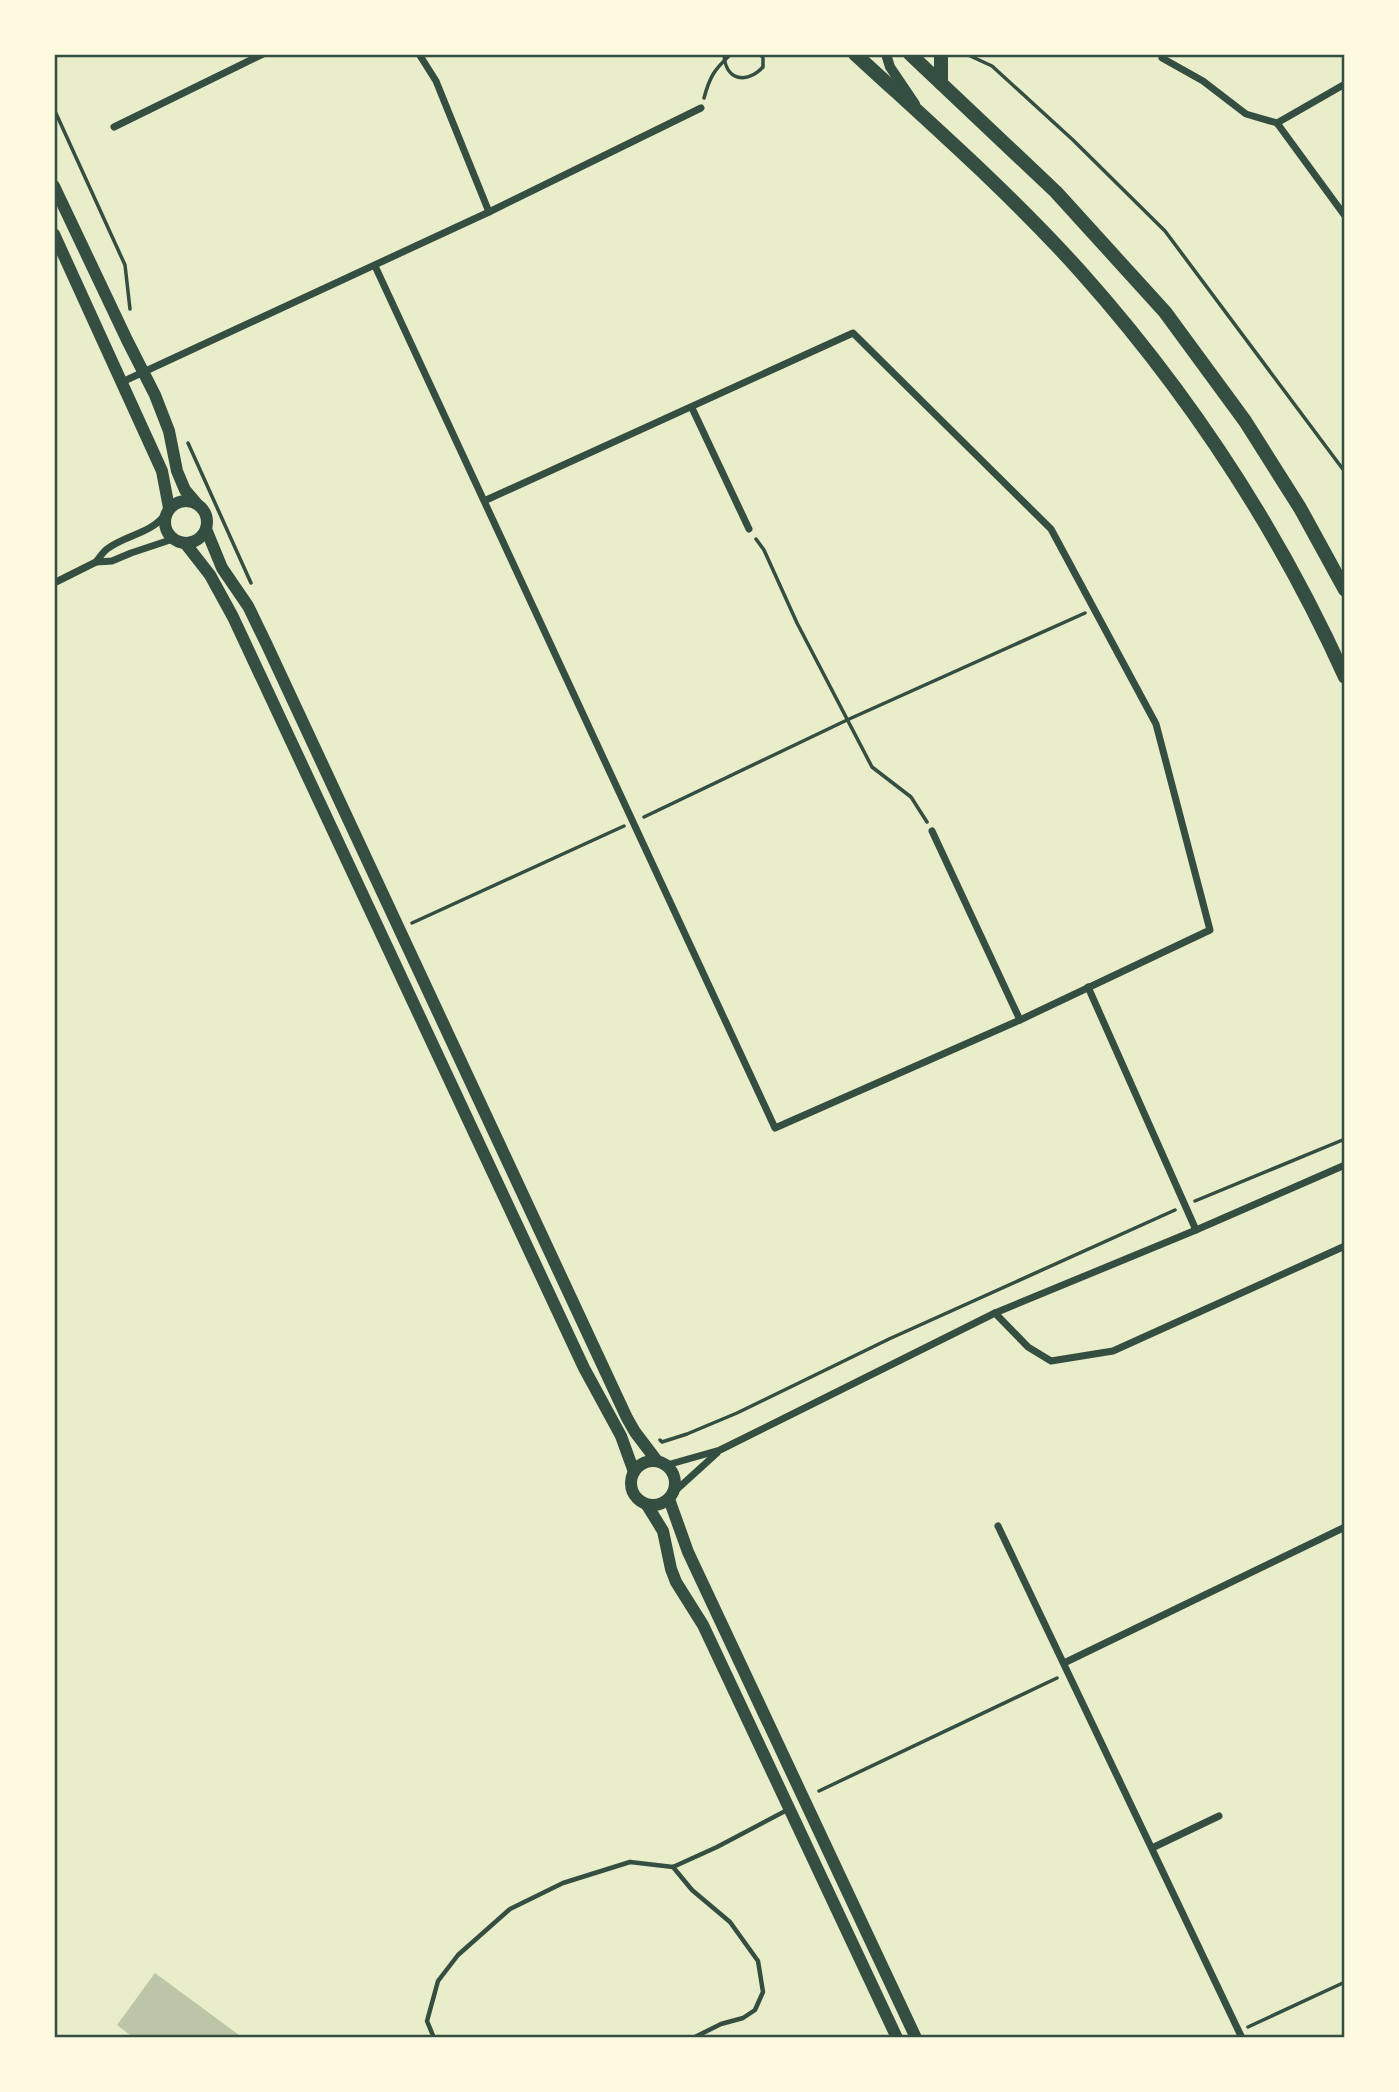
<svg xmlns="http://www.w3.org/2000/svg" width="1399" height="2092" font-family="Georgia,serif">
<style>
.building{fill:#bcc5a7}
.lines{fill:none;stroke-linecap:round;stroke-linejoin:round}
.path{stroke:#344e41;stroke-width:3.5}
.service{stroke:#344e41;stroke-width:4.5}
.minor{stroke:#344e41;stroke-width:7}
.tertiary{stroke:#344e41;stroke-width:10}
.secondary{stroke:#344e41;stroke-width:12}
.trunk{stroke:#344e41;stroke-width:14}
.neatline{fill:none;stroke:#344e41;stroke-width:2.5}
</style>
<rect width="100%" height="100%" fill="#e9edc9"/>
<path class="building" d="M 155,1973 L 243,2038 L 134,2038 L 117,2025 Z"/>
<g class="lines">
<g class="path">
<path d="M 724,54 C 725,80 746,85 763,67 L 763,58 L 760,54"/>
<path d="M 966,54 L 992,66 L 1073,140 L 1165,231 L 1345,472"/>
<path d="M 704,98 C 710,76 714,70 731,54"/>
<path d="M 54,109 L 125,265 L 130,309"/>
<path d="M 188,443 L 251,583"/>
<path d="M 756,539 L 764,550 L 797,623 L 872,767 L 911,797 L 927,822"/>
<path d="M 644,817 L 847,720 L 1085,613"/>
<path d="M 412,923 L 624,826"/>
<path d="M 1195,1201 L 1345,1139"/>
<path d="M 660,1440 L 662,1442 L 687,1434 L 737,1413 L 889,1339 L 1175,1210"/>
<path d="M 819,1791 L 1057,1678"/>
<path d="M 1248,2027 L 1345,1982"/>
</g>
<g class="service">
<path d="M 673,1867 L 692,1890 L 730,1922 L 758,1961 L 763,1992 L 755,2010 L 743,2018 L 721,2024 L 693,2038"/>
<path d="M 434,2038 L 427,2021 L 438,1981 L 458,1955 L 510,1909 L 563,1883 L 630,1862 L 673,1867 L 717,1847 L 789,1809"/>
</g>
<g class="minor">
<path d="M 419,54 L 436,81 L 489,212"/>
<path d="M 1162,58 L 1203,81 L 1246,114 L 1277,123 L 1345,216"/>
<path d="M 1277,123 L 1345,84"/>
<path d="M 114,127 L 263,54"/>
<path d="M 375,266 L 775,1128 L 1020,1020 L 1210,930 L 1156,724 L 1051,529 L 853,333 L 484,501"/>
<path d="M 122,382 L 489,212 L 701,108"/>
<path d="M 692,408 L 749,529"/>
<path d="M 96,562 C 99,558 103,552 107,549 C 127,534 149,535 166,514"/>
<path d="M 54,583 L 96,562 L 112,561 L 131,553 L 173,539"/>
<path d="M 932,831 L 1020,1020"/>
<path d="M 1088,987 L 1196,1230"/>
<path d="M 995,1313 L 1028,1347 L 1051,1361 L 1113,1351 L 1345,1246"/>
<path d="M 667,1465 L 720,1450 L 995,1313 L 1196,1230 L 1345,1165"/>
<path d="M 674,1492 L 717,1453"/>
<path d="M 998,1526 L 1242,2038"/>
<path d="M 1064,1663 L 1345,1527"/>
<path d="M 1152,1848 L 1219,1816"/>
</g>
<path class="tertiary" d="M 886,54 L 890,67 L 915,104"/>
<g class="secondary">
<path d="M 54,186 L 127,340 L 155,395 L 169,431 L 177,471 L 185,490 L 196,503"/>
<path d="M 54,234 L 162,471 L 169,508"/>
<circle cx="186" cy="522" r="21"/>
<path d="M 206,529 L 222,568 L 248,606 L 266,643 L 627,1418 L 635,1432 L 657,1461"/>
<path d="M 185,543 L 210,575 L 233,617 L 584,1368 L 621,1436 L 634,1472"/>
<circle cx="653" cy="1483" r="22"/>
<path d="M 669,1499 L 688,1552 L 916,2038"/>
<path d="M 647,1505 L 663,1531 L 671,1569 L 676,1582 L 703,1625 L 897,2038"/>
</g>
<g class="trunk">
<path d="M 855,54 C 931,124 1010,193 1080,271 C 1188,392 1278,529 1345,677"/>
<path d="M 910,54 L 1056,192 L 1165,312 L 1245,421 L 1300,508 L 1345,590"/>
<path d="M 941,54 L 941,83"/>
</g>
</g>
<rect width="1399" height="2092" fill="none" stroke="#fefae0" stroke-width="112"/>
<rect x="56" y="56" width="1287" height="1980" class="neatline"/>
</svg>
